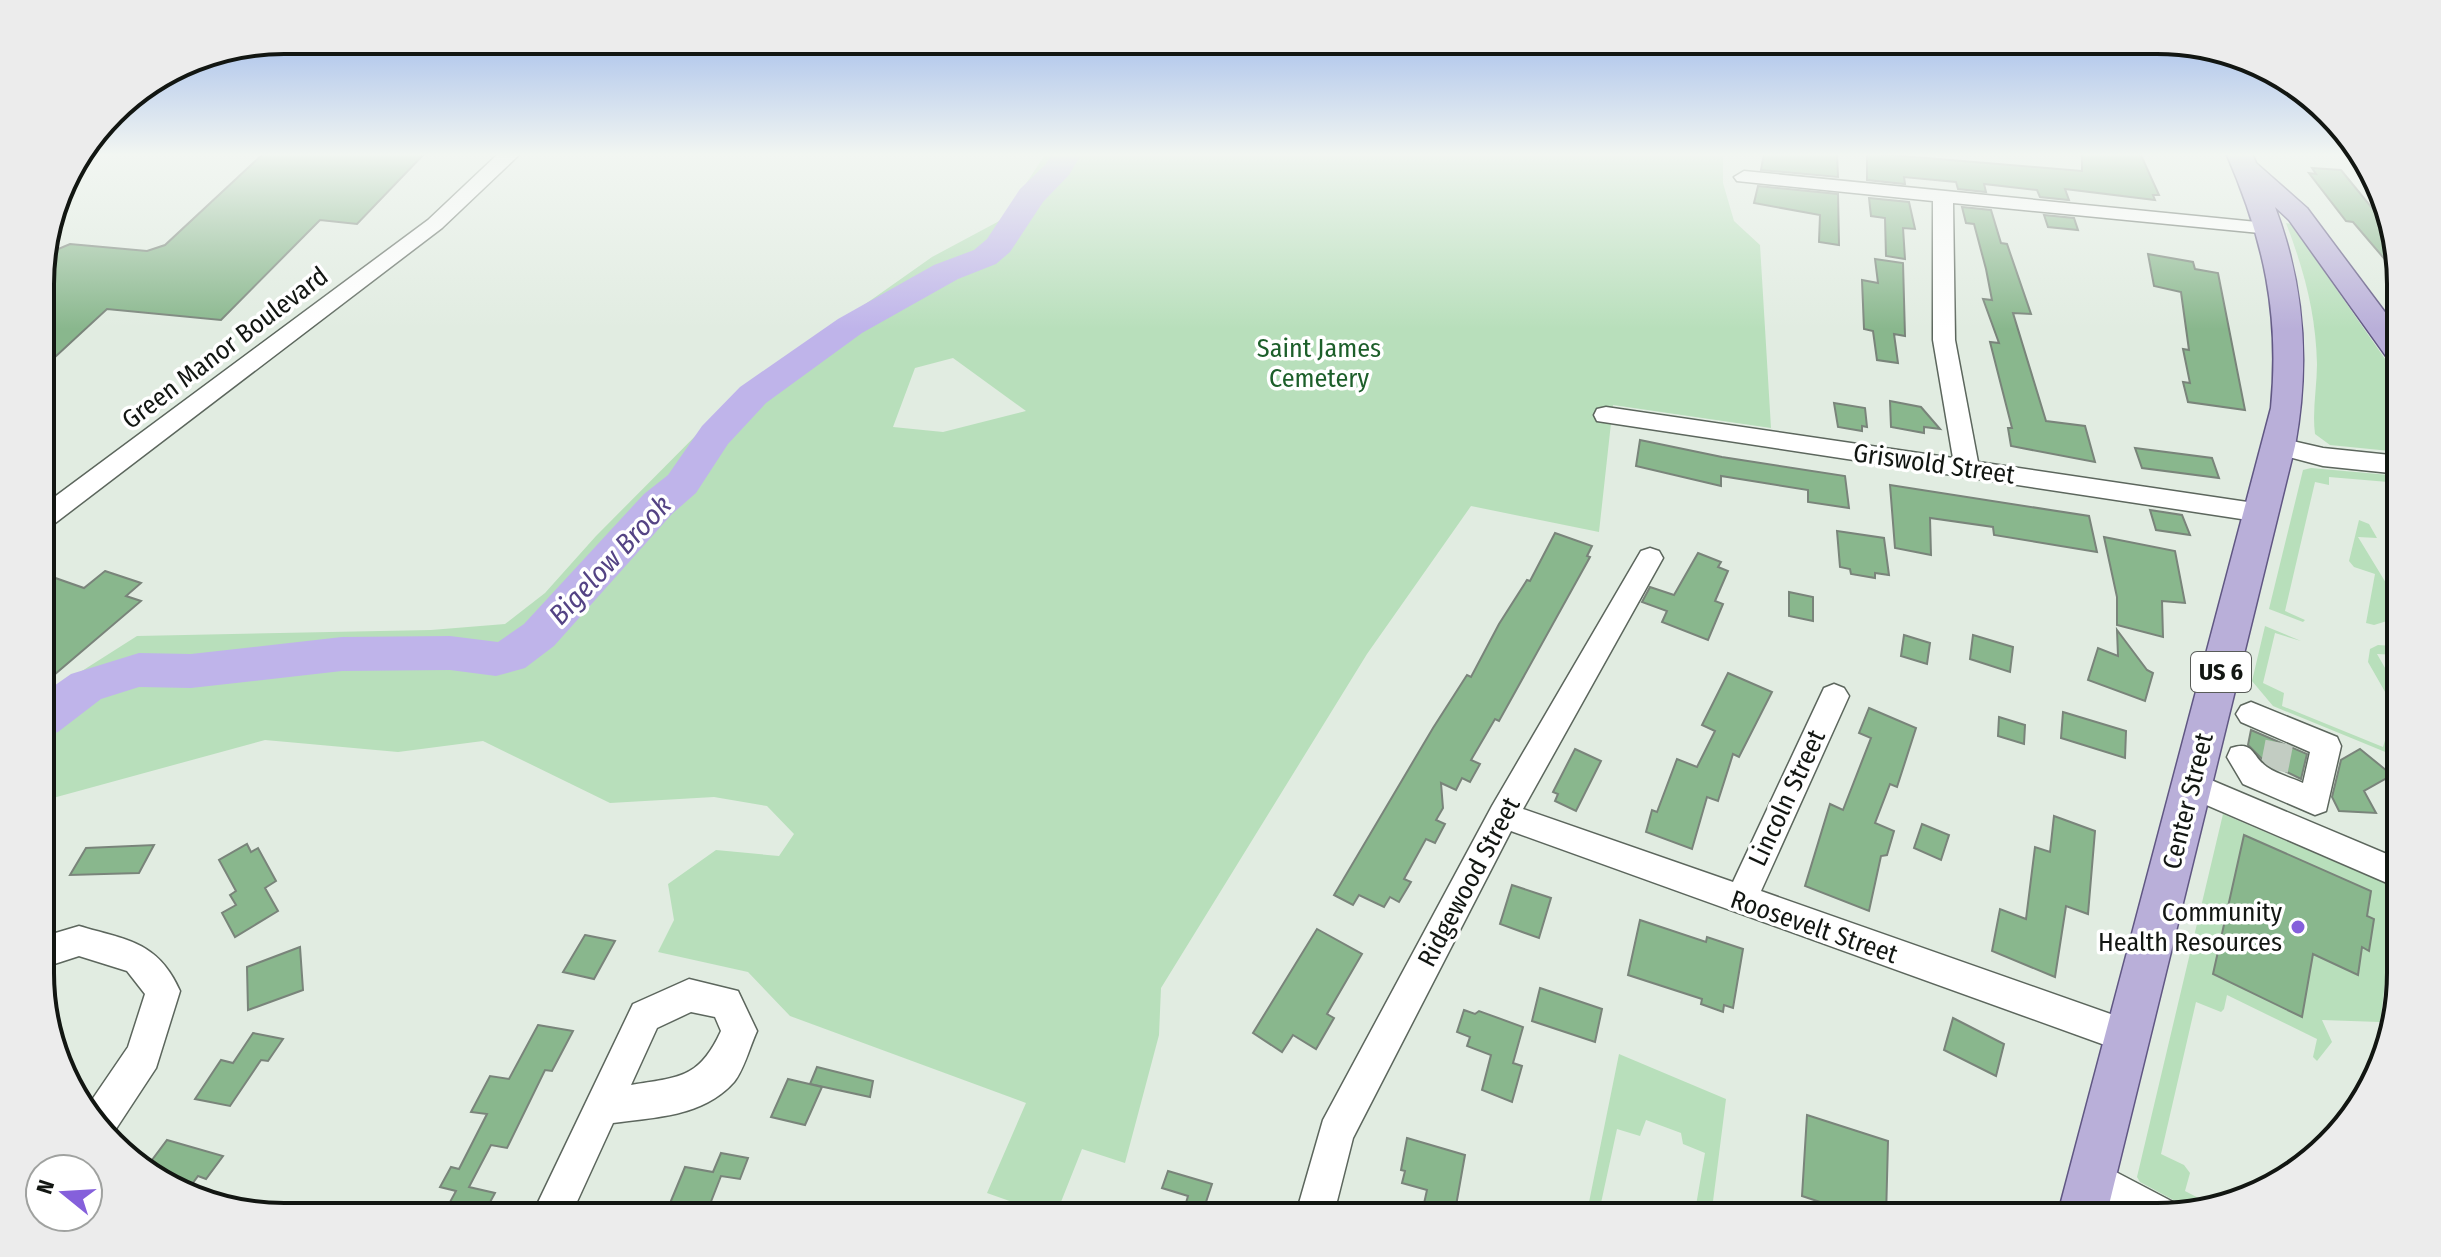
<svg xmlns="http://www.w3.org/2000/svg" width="2441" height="1257" font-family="'Fira Sans Condensed',sans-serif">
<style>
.green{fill:#b8dfbb;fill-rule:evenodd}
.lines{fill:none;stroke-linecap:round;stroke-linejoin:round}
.river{fill:#bfb4ea;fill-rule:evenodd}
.building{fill:#89b78d;stroke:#79847a;stroke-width:2}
.minor-tunnel{stroke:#c2ccc2;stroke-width:28;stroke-dasharray:28 14;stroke-linecap:butt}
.minor-casing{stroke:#5c665d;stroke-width:3}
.major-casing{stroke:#605783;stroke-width:3}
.minor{fill:#fff;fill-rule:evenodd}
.major{fill:#b9afd9;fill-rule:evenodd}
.poi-dot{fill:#8560db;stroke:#fff;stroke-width:3}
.labels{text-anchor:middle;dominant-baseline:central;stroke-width:7;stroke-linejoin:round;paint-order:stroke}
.shield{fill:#fff;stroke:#595c59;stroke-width:2}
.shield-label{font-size:24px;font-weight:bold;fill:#121612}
.street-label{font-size:26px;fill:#121612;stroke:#fff}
.park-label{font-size:26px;fill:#1d5f2a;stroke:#fff}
.poi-label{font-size:26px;fill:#121612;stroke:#fff;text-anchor:end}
.water-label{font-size:28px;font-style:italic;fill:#544384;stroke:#fff}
.rim{fill:none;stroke:#121612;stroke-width:4}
</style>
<rect width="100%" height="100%" fill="#e1ece1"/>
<g class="green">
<path d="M 1046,153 L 1723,153 L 1723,183 L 1734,221 L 1760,245 L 1771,428 L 1613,405 L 1599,532 L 1471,506 L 1367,654 L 1161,988 L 1159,1035 L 1125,1163 L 1082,1149 L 1055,1217 L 987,1193 L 1026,1103 L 790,1016 L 748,972 L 658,952 L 674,920 L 668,884 L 716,850 L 779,856 L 794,834 L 767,806 L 714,797 L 610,803 L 483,741 L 398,752 L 265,740 L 42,801 L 41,697 L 137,636 L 431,630 L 505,624 L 545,593 L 596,536 L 735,396 L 932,257 L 1003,219 ZM 953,358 L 1026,411 L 943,432 L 893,427 L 915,368 Z"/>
<path d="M 2286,223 L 2291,224 L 2399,379 L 2400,452 L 2330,445 L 2315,434 C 2312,411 2317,387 2317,364 C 2316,314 2304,270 2286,223 Z"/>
<path d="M 2311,468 L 2400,476 L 2400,483 L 2329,477 L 2329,485 L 2315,482 L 2285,611 L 2305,620 L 2303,622 L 2269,609 L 2303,470 Z"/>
<path d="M 2359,520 L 2369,524 L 2377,538 L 2358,537 L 2400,606 L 2400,617 L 2374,625 L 2366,623 L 2375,574 L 2354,567 L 2349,561 Z"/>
<path d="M 2265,626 L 2301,641 L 2275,633 L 2263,683 L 2284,693 L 2282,706 L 2383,747 L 2386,737 L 2400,738 L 2400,758 L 2273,706 L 2252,681 Z"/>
<path d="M 2378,645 L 2393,646 L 2398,655 L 2377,654 L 2400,694 L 2400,705 L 2396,698 L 2388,697 L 2368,662 L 2370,649 Z"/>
<path d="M 2223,814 L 2401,890 L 2401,921 L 2392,929 L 2380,1022 L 2322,1020 L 2332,1042 L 2317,1061 L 2313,1057 L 2317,1039 L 2227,995 L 2224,1009 L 2221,1012 L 2196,1002 L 2161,1154 L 2184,1165 L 2190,1173 L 2185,1191 L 2210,1204 L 2192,1210 L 2140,1182 L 2137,1177 Z"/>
<path d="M 1619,1054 L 1726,1099 L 1711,1217 L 1694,1217 L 1705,1153 L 1683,1144 L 1681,1133 L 1646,1120 L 1640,1136 L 1617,1129 L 1598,1217 L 1586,1217 Z"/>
</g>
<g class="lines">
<path class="river" d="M 1052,153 L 1082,153 L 1069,175 L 1043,202 L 1010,252 L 996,264 L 958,279 L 862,333 L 766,403 L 728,444 L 696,493 L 672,514 L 554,646 L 525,668 L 496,676 L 450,670 L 342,671 L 191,688 L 139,687 L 101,699 L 58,732 L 42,737 L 41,695 L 71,674 L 139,653 L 191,654 L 342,637 L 450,636 L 498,642 L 524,624 L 644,494 L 668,475 L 702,426 L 740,387 L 838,319 L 934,265 L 974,250 L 987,239 L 1020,189 L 1046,164 Z"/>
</g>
<g class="building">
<path d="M 264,153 L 425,153 L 357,224 L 320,220 L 221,320 L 107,309 L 41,370 L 41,267 L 44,255 L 70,244 L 147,251 L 165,245 Z"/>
<path d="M 1764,153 L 1837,153 L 1838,177 L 1761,170 Z"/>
<path d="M 1867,153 L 2082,171 L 2082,153 L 2140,153 L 2159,195 L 2153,195 L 2155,200 L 2065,189 L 2069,200 L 2040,197 L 2037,190 L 1984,184 L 1986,192 L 1958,189 L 1956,182 L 1904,177 L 1905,184 L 1867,180 Z"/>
<path d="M 2312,168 L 2341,170 L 2390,230 L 2399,252 L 2399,276 L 2353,222 L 2346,221 L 2309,173 L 2316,174 Z"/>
<path d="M 1758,186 L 1838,194 L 1839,245 L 1819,242 L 1820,215 L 1754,203 Z"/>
<path d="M 1869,198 L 1909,202 L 1915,229 L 1903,228 L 1905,259 L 1886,256 L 1885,218 L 1871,216 Z"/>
<path d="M 1962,207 L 1991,210 L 2001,243 L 2007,244 L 2031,314 L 2013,313 L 2046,421 L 2085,426 L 2095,462 L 2011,446 L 2008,428 L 2012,428 L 1990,342 L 1999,343 L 1983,299 L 1992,300 L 1986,269 L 1974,224 L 1966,223 Z"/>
<path d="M 2044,215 L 2074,218 L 2078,230 L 2048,227 Z"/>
<path d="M 2148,254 L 2193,262 L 2195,269 L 2218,273 L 2245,410 L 2188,402 L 2183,382 L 2190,383 L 2183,349 L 2189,350 L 2181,292 L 2154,286 Z"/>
<path d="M 1875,259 L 1903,263 L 1905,336 L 1894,334 L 1898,363 L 1877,360 L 1873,331 L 1864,329 L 1862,280 L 1878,283 Z"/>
<path d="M 1890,401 L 1921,407 L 1940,429 L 1924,427 L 1924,433 L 1891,427 Z"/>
<path d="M 1834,403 L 1865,408 L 1867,427 L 1862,426 L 1862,431 L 1838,427 Z"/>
<path d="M 1640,440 L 1722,457 L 1845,476 L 1849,508 L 1808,502 L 1808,490 L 1721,476 L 1721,486 L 1636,466 Z"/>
<path d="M 2135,448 L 2212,458 L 2219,478 L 2142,468 Z"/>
<path d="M 1890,485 L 2089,516 L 2097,552 L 1994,535 L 1993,527 L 1930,518 L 1931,555 L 1895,548 Z"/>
<path d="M 2150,510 L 2182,515 L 2190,535 L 2156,530 Z"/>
<path d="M 1837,531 L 1884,538 L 1889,575 L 1875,573 L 1875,578 L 1851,574 L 1850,569 L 1840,567 Z"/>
<path d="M 1555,533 L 1592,546 L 1587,556 L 1590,557 L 1499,721 L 1495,719 L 1471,760 L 1480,764 L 1470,782 L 1462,778 L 1456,790 L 1441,783 L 1443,808 L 1436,820 L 1445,824 L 1435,843 L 1426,839 L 1404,879 L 1411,882 L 1399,902 L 1390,897 L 1384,907 L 1359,895 L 1353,905 L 1334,895 L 1433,728 L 1467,675 L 1471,677 L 1499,624 L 1527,580 L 1530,581 Z"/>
<path d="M 2104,537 L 2175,551 L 2185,603 L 2162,601 L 2163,637 L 2117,625 L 2117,597 Z"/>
<path d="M 1698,553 L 1721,562 L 1718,567 L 1728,571 L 1715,601 L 1723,604 L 1708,640 L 1662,622 L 1667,611 L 1642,602 L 1650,587 L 1674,595 Z"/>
<path d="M 105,571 L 141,583 L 126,596 L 141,601 L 41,686 L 41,573 L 84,588 Z"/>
<path d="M 1789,592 L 1813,597 L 1813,621 L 1789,616 Z"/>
<path d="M 2117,630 L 2147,670 L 2153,673 L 2145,701 L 2088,680 L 2098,648 L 2118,656 Z"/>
<path d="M 1904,635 L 1930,643 L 1927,664 L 1901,656 Z"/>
<path d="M 1973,635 L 2013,647 L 2010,672 L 1970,659 Z"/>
<path d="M 1728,673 L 1772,692 L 1739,757 L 1733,754 L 1718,801 L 1707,797 L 1692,849 L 1646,832 L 1652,810 L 1657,812 L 1677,759 L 1697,767 L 1715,731 L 1702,725 Z"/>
<path d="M 1869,708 L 1916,728 L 1897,787 L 1890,784 L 1875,823 L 1894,831 L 1887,855 L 1881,856 L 1869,911 L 1805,886 L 1830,804 L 1843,810 L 1871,738 L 1859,733 Z"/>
<path d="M 2063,712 L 2126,731 L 2125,758 L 2061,738 Z"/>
<path d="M 1999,717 L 2025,725 L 2024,744 L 1998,736 Z"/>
<path d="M 2251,730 L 2307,754 L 2301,779 L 2264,761 L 2248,745 Z"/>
<path d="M 1575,749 L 1601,761 L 1576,811 L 1555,801 L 1558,794 L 1553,792 Z"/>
<path d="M 2360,749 L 2392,775 L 2364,791 L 2376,813 L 2339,811 L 2332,797 L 2341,760 Z"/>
<path d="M 2054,816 L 2095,831 L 2088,914 L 2066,906 L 2055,977 L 1992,951 L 2000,909 L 2026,919 L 2035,847 L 2050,852 Z"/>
<path d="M 1922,824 L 1949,835 L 1941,860 L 1914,848 Z"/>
<path d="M 2244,835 L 2371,891 L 2367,916 L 2374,919 L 2369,951 L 2362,947 L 2358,975 L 2313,954 L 2302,1017 L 2213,974 Z"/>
<path d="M 247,844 L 251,852 L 258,848 L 276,881 L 265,888 L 278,911 L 235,937 L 222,913 L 236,905 L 230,895 L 236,891 L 219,860 Z"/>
<path d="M 154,845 L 139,873 L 70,875 L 86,848 Z"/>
<path d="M 1512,885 L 1551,898 L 1539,938 L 1500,924 Z"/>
<path d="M 1640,920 L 1706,942 L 1707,937 L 1743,949 L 1733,1008 L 1724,1005 L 1723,1012 L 1701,1004 L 1702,999 L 1628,975 Z"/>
<path d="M 1317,929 L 1362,954 L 1327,1014 L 1334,1018 L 1316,1049 L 1293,1035 L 1282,1052 L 1253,1033 Z"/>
<path d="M 585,935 L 615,941 L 594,979 L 563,972 Z"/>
<path d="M 300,947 L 303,990 L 248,1010 L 247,967 Z"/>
<path d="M 1540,988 L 1602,1009 L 1595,1042 L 1532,1021 Z"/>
<path d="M 1464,1010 L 1475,1014 L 1479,1011 L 1523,1027 L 1513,1063 L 1522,1066 L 1512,1102 L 1482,1090 L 1491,1055 L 1467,1046 L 1470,1037 L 1457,1032 Z"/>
<path d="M 1953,1018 L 2004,1044 L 1996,1076 L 1944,1050 Z"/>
<path d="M 538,1025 L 573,1031 L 552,1071 L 545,1070 L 507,1148 L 491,1145 L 469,1187 L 495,1193 L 482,1217 L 442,1217 L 456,1191 L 440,1187 L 451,1167 L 459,1169 L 487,1114 L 471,1112 L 490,1076 L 509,1079 Z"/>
<path d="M 253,1033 L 283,1039 L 268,1061 L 261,1060 L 230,1106 L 195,1099 L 221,1060 L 233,1063 Z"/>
<path d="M 817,1067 L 873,1081 L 870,1097 L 810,1084 Z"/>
<path d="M 788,1079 L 822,1087 L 805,1125 L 771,1117 Z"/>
<path d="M 1807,1115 L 1888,1141 L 1886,1217 L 1865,1217 L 1802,1196 Z"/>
<path d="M 1407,1138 L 1465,1155 L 1454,1217 L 1423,1208 L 1427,1190 L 1402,1183 L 1405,1171 L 1401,1170 Z"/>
<path d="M 167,1140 L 223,1156 L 206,1179 L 198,1176 L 185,1194 L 176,1192 L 146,1168 Z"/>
<path d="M 721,1153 L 748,1158 L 740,1179 L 721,1176 L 705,1217 L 666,1213 L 685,1167 L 713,1172 Z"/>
<path d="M 1168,1171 L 1212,1184 L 1201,1217 L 1182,1217 L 1188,1196 L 1162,1188 Z"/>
</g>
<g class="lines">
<path class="minor-tunnel" d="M 2274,770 L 2280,739"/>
<g class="minor-casing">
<g id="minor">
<path d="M 499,153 L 521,153 L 442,228 L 50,527 L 41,529 L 41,507 L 428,220 Z"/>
<path d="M 1744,171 L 2277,224 L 2280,228 L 2270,234 L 1953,203 L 1955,340 L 1978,462 L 2261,504 L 2270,506 L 2274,513 L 2270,520 L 2261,522 L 1597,421 L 1594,415 L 1597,409 L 1606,407 L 1953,458 L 1933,340 L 1933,201 L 1737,181 L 1734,177 Z"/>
<path d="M 2279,438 L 2323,448 L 2400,456 L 2400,474 L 2323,466 L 2270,452 L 2267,446 L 2270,440 Z"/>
<path d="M 1650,548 L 1659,551 L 1663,558 L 1523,809 L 1733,882 L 1824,688 L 1834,684 L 1844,688 L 1849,696 L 1761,891 L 2139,1024 L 2145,1036 L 2139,1048 L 2127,1053 L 1511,831 L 1353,1138 L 1333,1217 L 1295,1217 L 1323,1120 L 1492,806 L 1641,551 Z"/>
<path d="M 2251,702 L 2337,737 L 2341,746 L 2326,811 L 2315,815 L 2243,784 L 2227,757 L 2231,748 C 2254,740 2252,757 2267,767 C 2277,774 2292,778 2303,783 L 2310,752 L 2241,722 L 2236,714 L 2241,706 Z"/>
<path d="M 2192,772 L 2401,860 L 2401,889 L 2181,794 L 2177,785 L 2181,776 Z"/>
<path d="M 79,926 C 126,940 158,941 180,991 L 156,1068 L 110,1138 L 90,1121 L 85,1110 L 128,1047 L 145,994 L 127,971 L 79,956 L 42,968 L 42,937 Z"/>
<path d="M 689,979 L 738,991 L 757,1031 C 750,1046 744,1070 734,1082 C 703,1117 655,1117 613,1123 L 570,1217 L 531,1217 L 633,1004 ZM 691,1012 L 715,1017 L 721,1031 C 699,1079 679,1077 631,1085 L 657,1028 Z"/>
<path d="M 2091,1159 L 2175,1203 L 2179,1214 C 2145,1226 2087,1213 2072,1178 L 2078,1165 Z"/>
</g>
</g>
<g class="major-casing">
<path id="major" d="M 2226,153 L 2252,153 L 2256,163 L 2307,208 L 2399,331 L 2399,361 L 2388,359 L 2289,220 L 2275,207 C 2305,286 2310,364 2295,446 L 2106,1217 L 2057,1217 L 2271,408 C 2280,314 2264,240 2226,153 Z"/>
</g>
<use href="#minor" class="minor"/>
<use href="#major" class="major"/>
</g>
<linearGradient id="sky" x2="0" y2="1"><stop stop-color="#97b4e9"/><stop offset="0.47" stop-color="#f2f6f2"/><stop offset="1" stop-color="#f2f6f2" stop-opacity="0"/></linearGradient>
<rect width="2441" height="329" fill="url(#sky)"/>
<circle class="poi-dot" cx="2298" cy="927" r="8"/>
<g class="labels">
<rect class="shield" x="2191" y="652" width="60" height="40" rx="6"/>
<g class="shield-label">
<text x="2221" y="672">US 6</text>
</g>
<g class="street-label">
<text transform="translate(225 348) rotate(-37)">Green Manor Boulevard</text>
<text transform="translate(1934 464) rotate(8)">Griswold Street</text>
<text transform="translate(1787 798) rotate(-65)">Lincoln Street</text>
<text transform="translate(2188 801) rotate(-76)">Center Street</text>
<text transform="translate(1469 882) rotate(-62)">Ridgewood Street</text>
<text transform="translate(1814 927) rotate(19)">Roosevelt Street</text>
</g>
<g class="park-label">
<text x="1319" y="348">Saint James<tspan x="1319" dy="30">Cemetery</tspan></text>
</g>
<g class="poi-label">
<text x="2282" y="912">Community<tspan x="2282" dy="30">Health Resources</tspan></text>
</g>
<g class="water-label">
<text transform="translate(610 560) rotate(-47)">Bigelow Brook</text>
</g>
</g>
<path d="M0 0H2441V1257H0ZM284 54H2157A230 230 0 0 1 2387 284V973A230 230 0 0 1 2157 1203H284A230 230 0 0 1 54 973V284A230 230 0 0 1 284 54Z" fill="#ececec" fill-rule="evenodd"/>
<path class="rim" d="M284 54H2157A230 230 0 0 1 2387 284V973A230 230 0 0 1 2157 1203H284A230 230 0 0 1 54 973V284A230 230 0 0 1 284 54Z"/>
<g transform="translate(64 1193) rotate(288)"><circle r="38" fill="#ffffff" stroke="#a0a2a0" stroke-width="2"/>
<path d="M0-6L14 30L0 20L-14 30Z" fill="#8560db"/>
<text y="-12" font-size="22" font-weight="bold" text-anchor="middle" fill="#121612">N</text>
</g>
</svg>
